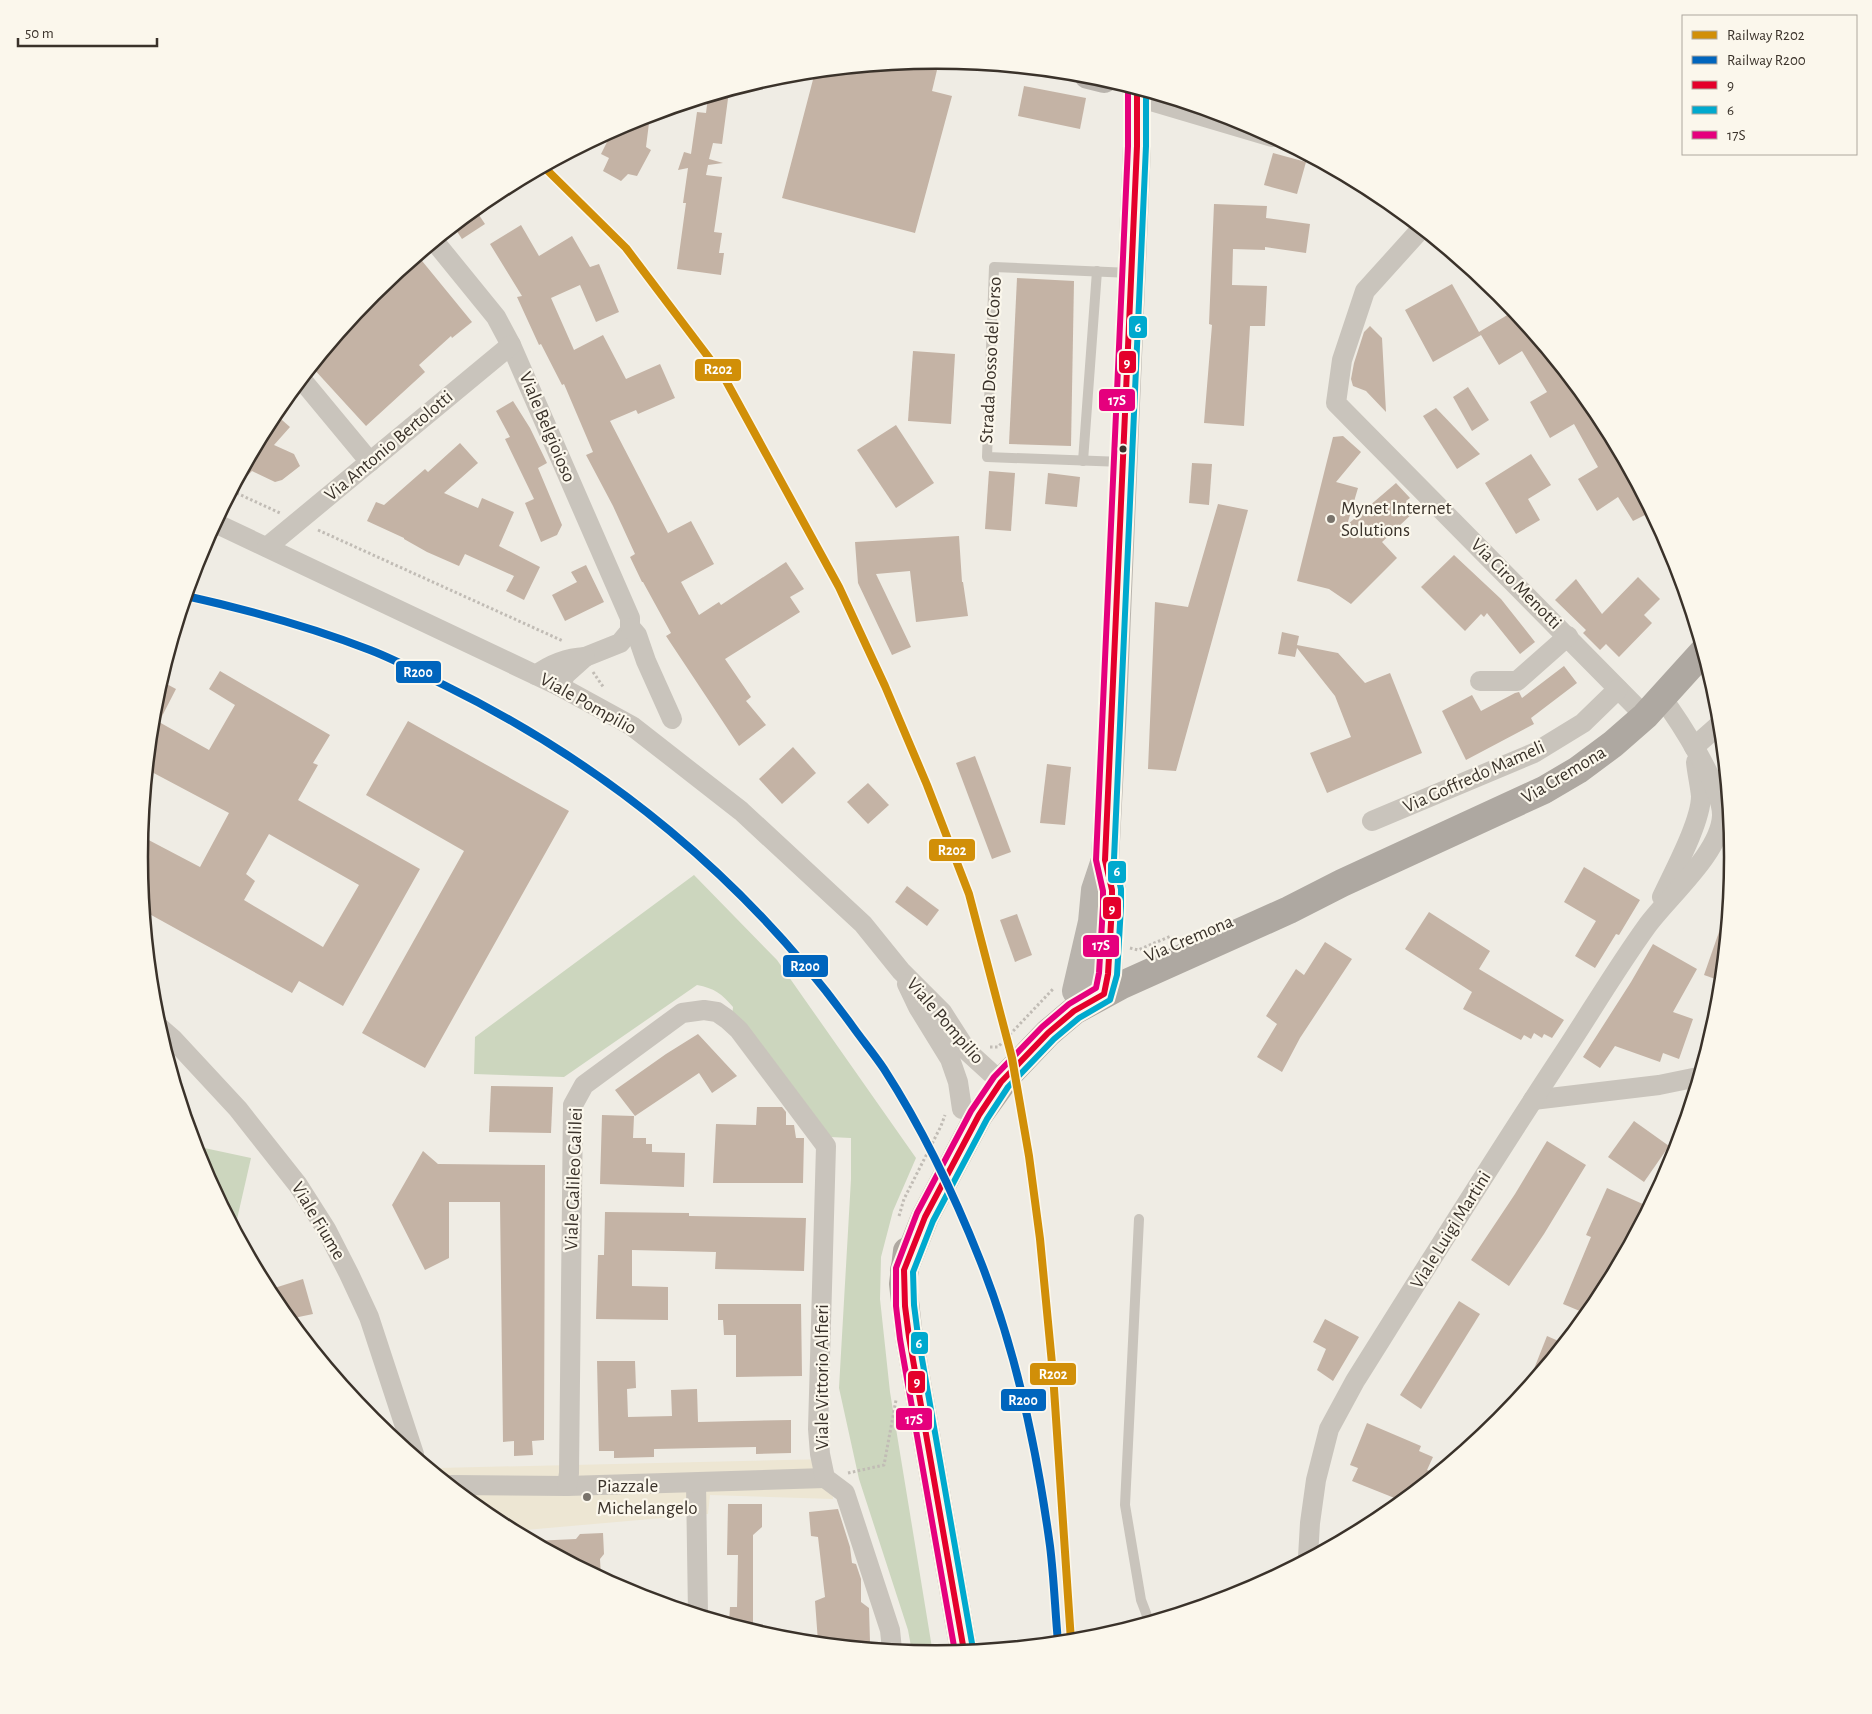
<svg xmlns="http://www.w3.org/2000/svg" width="1872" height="1714" font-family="'Alegreya Sans',sans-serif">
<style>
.green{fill:#ccd6be}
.plaza{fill:#ede6d3}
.building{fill:#c4b3a5;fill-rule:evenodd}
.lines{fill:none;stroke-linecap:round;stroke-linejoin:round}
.path{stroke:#c1bcb5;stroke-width:3;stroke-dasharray:2.5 2.5;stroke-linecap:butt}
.service{stroke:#c9c4bc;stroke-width:10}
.minor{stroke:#c9c4bc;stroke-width:20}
.secondary{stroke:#b9b4ad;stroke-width:28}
.primary{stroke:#aea8a1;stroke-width:28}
.bus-1-casing{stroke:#fbf7ec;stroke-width:10}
.bus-2-casing{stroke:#fbf7ec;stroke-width:10}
.bus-3-casing{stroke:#fbf7ec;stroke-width:10}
.bus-1{stroke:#e4002b;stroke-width:6}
.bus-2{stroke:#00a9ce;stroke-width:6}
.bus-3{stroke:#e5007d;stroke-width:6}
.rail-1-casing{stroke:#fbf7ec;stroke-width:11}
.rail-2-casing{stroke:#fbf7ec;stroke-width:11}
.rail-1{stroke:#d18f08;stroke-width:8}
.rail-2{stroke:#0065bd;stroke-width:8}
.bus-dot{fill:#3a322a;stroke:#fbf7ec;stroke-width:2}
.poi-dot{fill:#79736b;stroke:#fbf7ec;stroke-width:2}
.labels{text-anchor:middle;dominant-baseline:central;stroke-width:4.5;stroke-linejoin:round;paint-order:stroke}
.street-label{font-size:19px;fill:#3a322a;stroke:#fbf7ec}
.poi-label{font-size:19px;fill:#3a322a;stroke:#fbf7ec;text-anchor:start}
.rim{fill:none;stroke:#3a322a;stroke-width:2.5}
.line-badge{stroke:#fbf7ec;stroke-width:2}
.badge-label{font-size:14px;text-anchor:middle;font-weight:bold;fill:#fff}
</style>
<rect width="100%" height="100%" fill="#efece4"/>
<g class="green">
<path d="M 694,875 L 777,960 L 916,1158 L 893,1211 L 881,1257 L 880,1299 L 890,1392 L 933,1654 L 912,1652 L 908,1630 L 859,1479 L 839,1388 L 851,1179 L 851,1138 L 830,1137 L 732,1018 L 733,1007 C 722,994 714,988 697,985 L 564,1077 L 474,1074 L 475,1037 Z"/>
<path d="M 195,1146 L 251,1158 L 235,1228 L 200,1162 Z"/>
</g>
<path class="plaza" d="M 830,1459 L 833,1499 L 710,1495 L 708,1514 L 514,1531 L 493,1520 L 441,1477 L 438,1468 Z"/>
<g class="building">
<path d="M 909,63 L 937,70 L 932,91 L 952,96 L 915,233 L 782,198 L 815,72 Z"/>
<path d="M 1024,86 L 1086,98 L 1080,129 L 1018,116 Z"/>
<path d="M 729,91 L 722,144 L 713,143 L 709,159 L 723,163 L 708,165 L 706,175 L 722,177 L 714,232 L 722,233 L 719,253 L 724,253 L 721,275 L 677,269 L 686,203 L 683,203 L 688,168 L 678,170 L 684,152 L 691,154 L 697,112 L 706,113 L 708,97 Z"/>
<path d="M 650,115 L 646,147 L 651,150 L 637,176 L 628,174 L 621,181 L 603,171 L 609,158 L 601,154 L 613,130 L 631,121 Z"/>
<path d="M 1273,153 L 1306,162 L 1297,194 L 1264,185 Z"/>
<path d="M 1214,204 L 1267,206 L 1266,218 L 1310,224 L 1306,253 L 1265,247 L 1265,250 L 1233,249 L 1232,285 L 1267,286 L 1265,326 L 1250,326 L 1244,426 L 1204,423 L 1212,325 L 1209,324 Z"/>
<path d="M 475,209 L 485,224 L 462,239 L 454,227 Z"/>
<path d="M 521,225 L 539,256 L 572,236 L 590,267 L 599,264 L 619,312 L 596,322 L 580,285 L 551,298 L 574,350 L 603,335 L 626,379 L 660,364 L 675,398 L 638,414 L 636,410 L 610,421 L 668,533 L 691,521 L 714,564 L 681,582 L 699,615 L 719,602 L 721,605 L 786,562 L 804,589 L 790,597 L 800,612 L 725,659 L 751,697 L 746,701 L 766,725 L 739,746 L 666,636 L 671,633 L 643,582 L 642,582 L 630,557 L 635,554 L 613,506 L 586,455 L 593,452 L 564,384 L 562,385 L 541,344 L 539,345 L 517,297 L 522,296 L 490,244 Z"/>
<path d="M 418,256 L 472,322 L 452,338 L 451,336 L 419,365 L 425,372 L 366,426 L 312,367 L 373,293 Z"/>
<path d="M 1017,278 L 1074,281 L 1071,446 L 1009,444 Z"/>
<path d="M 1452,284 L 1479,332 L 1514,311 L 1599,414 L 1651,512 L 1633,521 L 1618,497 L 1597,511 L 1578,479 L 1598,467 L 1574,424 L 1550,438 L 1530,402 L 1547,392 L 1522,351 L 1499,365 L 1481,335 L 1433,362 L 1405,310 Z"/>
<path d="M 1370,326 L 1382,338 L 1386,412 L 1366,391 L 1353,386 L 1351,379 L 1354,363 L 1364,332 Z"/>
<path d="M 913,351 L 955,354 L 951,424 L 908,421 Z"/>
<path d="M 1468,387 L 1489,420 L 1472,431 L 1453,397 Z"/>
<path d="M 513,401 L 530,428 L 547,463 L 538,468 L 562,525 L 557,535 L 541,542 L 525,503 L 534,499 L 505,439 L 510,437 L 496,411 Z"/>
<path d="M 1436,408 L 1480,454 L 1457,469 L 1423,416 Z"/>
<path d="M 274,413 L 290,427 L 274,445 L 294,454 L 300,466 L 282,480 L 275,482 L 252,471 L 247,476 L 242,473 Z"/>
<path d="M 896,425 L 934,483 L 896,508 L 857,450 Z"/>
<path d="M 1343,436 L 1361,452 L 1336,482 L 1358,488 L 1347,525 L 1396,483 L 1410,498 L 1406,501 L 1415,511 L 1382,542 L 1397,558 L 1351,604 L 1329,589 L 1297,581 L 1333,437 Z"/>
<path d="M 460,443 L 478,463 L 444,493 L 478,508 L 482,498 L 514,512 L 499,546 L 540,567 L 524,600 L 506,591 L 514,576 L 465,554 L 459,566 L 427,552 L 404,539 L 404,538 L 367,521 L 376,502 L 384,505 L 425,469 L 428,472 Z"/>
<path d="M 1531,454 L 1551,485 L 1528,499 L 1540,520 L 1516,534 L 1485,483 Z"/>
<path d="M 1192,463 L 1212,464 L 1209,505 L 1189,503 Z"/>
<path d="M 989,471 L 1015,473 L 1011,531 L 985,529 Z"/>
<path d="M 1048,473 L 1080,477 L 1077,507 L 1045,504 Z"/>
<path d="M 1218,504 L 1248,510 L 1176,771 L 1148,769 L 1155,602 L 1188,607 Z"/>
<path d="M 959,536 L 962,582 L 963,582 L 968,616 L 916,622 L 910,571 L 876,574 L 911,647 L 892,655 L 858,583 L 855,542 Z"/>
<path d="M 1454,555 L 1501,599 L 1535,642 L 1520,654 L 1487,613 L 1484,617 L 1481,614 L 1465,631 L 1421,587 Z"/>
<path d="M 586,565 L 604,602 L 565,621 L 552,595 L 577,582 L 571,572 Z"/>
<path d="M 1638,577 L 1660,599 L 1644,615 L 1652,623 L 1619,657 L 1606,644 L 1600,650 L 1583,633 L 1586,630 L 1555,600 L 1576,579 L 1602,614 Z"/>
<path d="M 1282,632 L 1299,636 L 1297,645 L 1338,653 L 1365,683 L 1390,673 L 1422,753 L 1327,793 L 1310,753 L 1351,737 L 1335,696 L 1297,648 L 1295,657 L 1278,654 Z"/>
<path d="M 1564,666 L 1577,683 L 1531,718 L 1534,724 L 1466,760 L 1442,711 L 1472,695 L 1481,711 L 1515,693 L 1519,692 L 1522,698 Z"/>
<path d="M 220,671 L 330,735 L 313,763 L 318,765 L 298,800 L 420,869 L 343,1006 L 299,981 L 292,993 L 144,911 L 139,857 L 141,836 L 200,867 L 229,813 L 148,770 L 154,701 L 161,681 L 176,689 L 159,722 L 209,750 L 235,705 L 209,689 ZM 269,834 L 359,885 L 323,947 L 244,900 L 255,881 L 246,874 Z"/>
<path d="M 408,721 L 569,811 L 425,1068 L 362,1033 L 464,851 L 366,795 Z"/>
<path d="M 793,747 L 816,773 L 782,804 L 759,779 Z"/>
<path d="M 975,756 L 1011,852 L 992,859 L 956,763 Z"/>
<path d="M 1047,764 L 1071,767 L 1065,825 L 1040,823 Z"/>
<path d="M 868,783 L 889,805 L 868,824 L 847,802 Z"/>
<path d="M 1584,867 L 1640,900 L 1619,935 L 1616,934 L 1595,968 L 1575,956 L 1596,921 L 1564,902 Z"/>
<path d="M 907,886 L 939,910 L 927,926 L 895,902 Z"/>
<path d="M 1429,912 L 1490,951 L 1479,969 L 1564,1020 L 1552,1038 L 1544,1034 L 1542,1038 L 1534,1033 L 1531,1039 L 1524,1035 L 1521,1040 L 1463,1009 L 1472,992 L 1405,949 Z"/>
<path d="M 1017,914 L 1032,955 L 1015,962 L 1000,920 Z"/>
<path d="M 1720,929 L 1726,931 L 1721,981 L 1704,975 Z"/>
<path d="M 1325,942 L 1352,959 L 1300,1038 L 1282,1072 L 1257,1057 L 1277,1024 L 1266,1016 L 1296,969 L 1304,975 Z"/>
<path d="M 1653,944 L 1697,969 L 1673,1012 L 1693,1019 L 1679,1059 L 1663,1053 L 1660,1062 L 1615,1046 L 1600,1068 L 1583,1057 L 1631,982 Z"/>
<path d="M 698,1034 L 737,1076 L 712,1093 L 699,1073 L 635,1116 L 615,1090 L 666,1054 Z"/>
<path d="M 491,1086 L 553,1087 L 551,1133 L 489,1132 Z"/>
<path d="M 757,1107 L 782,1107 L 786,1112 L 786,1125 L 794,1125 L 796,1138 L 804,1138 L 803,1183 L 713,1183 L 716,1124 L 756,1125 Z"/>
<path d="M 602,1115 L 634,1116 L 633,1138 L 646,1138 L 646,1144 L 652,1144 L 652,1152 L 685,1153 L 684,1187 L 600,1184 Z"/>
<path d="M 1634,1121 L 1669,1146 L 1644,1182 L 1608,1157 Z"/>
<path d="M 1547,1141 L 1586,1165 L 1544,1234 L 1509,1286 L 1471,1260 L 1515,1194 Z"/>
<path d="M 423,1151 L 438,1164 L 545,1165 L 544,1440 L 532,1441 L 533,1455 L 514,1456 L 514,1441 L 503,1442 L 500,1202 L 449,1202 L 449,1258 L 425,1270 L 392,1205 Z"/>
<path d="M 1607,1188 L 1645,1205 L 1627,1247 L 1599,1300 L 1587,1314 L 1563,1304 L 1591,1237 L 1586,1235 Z"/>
<path d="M 605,1212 L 689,1213 L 689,1216 L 806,1218 L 804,1271 L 715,1269 L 716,1252 L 632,1250 L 632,1286 L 668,1287 L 668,1320 L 596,1319 L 598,1255 L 604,1255 Z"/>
<path d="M 303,1279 L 313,1314 L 289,1319 L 273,1300 L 268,1290 Z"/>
<path d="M 1459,1301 L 1480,1314 L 1421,1409 L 1400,1395 Z"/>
<path d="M 718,1304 L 801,1304 L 802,1376 L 736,1377 L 736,1335 L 724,1335 L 723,1320 L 718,1320 Z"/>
<path d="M 1325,1319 L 1359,1337 L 1333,1381 L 1317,1370 L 1326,1349 L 1313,1342 Z"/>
<path d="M 1547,1336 L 1563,1343 L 1533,1380 L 1530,1379 Z"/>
<path d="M 597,1361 L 635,1361 L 636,1388 L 627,1389 L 628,1417 L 672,1416 L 671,1390 L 697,1389 L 698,1422 L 791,1420 L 791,1453 L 756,1454 L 756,1447 L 654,1449 L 654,1457 L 614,1458 L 614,1451 L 599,1451 Z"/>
<path d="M 1367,1423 L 1421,1446 L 1419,1451 L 1433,1457 L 1427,1470 L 1435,1473 L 1402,1501 L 1352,1481 L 1358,1468 L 1350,1465 Z"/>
<path d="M 728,1504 L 762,1504 L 762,1527 L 753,1535 L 753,1623 L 742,1627 L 729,1623 L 730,1607 L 737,1607 L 738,1555 L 727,1555 Z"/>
<path d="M 838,1509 L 850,1547 L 852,1563 L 856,1564 L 861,1579 L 861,1602 L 869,1608 L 870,1642 L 839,1644 L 818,1642 L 815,1601 L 825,1597 L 818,1537 L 811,1536 L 809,1512 Z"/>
<path d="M 603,1533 L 604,1554 L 600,1559 L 601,1577 L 533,1541 L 576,1539 L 580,1534 Z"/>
</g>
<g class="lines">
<g class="path">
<path d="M 232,491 L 280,513"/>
<path d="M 318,530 L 563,641"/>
<path d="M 593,672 L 604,688"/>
<path d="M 1130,948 L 1138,950 L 1171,936"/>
<path d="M 990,1047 L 998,1047 L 1054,988"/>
<path d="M 899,1216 L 904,1199 L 941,1126 L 945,1115"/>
<path d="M 848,1473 L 884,1465 L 896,1400"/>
</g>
<g class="service">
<path d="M 1083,461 L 1097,271"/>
<path d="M 1123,462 L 987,457 L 994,267 L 1131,273"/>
<path d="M 1139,1219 L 1125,1505 L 1141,1600 L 1149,1621"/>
</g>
<g class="minor">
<path d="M 1137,97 L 1272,137"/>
<path d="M 1421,229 L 1365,291 L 1342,360 L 1336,403 L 1645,716"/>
<path d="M 435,242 L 496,317 L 511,345 L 630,618 L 630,631 L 620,643 L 585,657"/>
<path d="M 302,380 L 370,462"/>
<path d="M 215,523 L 559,686 L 632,726 L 741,811 L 863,924 L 901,971 L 942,1012 L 967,1051 L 1001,1082"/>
<path d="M 267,547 L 511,345"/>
<path d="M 631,628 L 637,635 L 646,661 L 672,719"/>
<path d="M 536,675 C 551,664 567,658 585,657 L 566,674 L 559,686"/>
<path d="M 1480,681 L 1517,681 L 1568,636"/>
<path d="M 1694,747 L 1720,724"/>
<path d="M 1372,821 L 1534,753 L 1583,723 L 1618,689"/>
<path d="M 1662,897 C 1673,873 1701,822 1701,796 C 1700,785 1697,773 1696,762"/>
<path d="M 907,984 L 918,1007 L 950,1059 L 958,1082 L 962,1109"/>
<path d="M 158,1026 L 173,1039 L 238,1109 L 298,1185 L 326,1229 L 349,1274 L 369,1317 L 414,1454"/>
<path d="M 1533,1100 L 1659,1085 L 1698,1077"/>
<path d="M 696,1483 L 698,1614"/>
<path d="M 451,1485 L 567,1486 L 825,1478"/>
<path d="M 567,1486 L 569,1473 L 573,1105 L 584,1085 L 682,1013 L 704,1010 L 717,1012 L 727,1019 L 739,1030 L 826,1146 L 818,1429 L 820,1454 L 825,1478 L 845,1493 L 890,1630 L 892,1650"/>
<path d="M 1308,1557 L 1310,1523 L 1316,1480 L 1329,1429 L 1355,1381 C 1424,1271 1493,1160 1565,1051 C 1592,1010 1618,966 1647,926 C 1669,896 1720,853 1722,816 C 1723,789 1679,720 1662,698"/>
</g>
<g class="secondary">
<path d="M 1088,75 L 1104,79"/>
<path d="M 1076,991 L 1092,922 L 1095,890 L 1105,860 L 1113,708 L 1137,146 L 1137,89"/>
<path d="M 1104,994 L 1108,974 L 1112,890"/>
</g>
<g class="primary">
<path d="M 907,1251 L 903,1284 L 909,1337 L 964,1651"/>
<path d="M 904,1270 L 925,1217 L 979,1115 L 1008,1075 L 1048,1033 L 1074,1011 L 1122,985 L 1289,910 L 1342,883 L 1544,790 L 1578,770 L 1613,744 L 1645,716 L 1703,652"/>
</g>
<g class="bus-1-casing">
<path id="bus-1" d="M 964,1651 L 909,1337 L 905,1306 L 904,1270 L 925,1217 L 979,1115 L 1001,1082 L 1048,1033 L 1074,1011 L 1104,994 L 1108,974 L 1112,906 L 1112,890 L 1105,860 L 1137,146 L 1137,89"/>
</g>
<g class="bus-2-casing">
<path id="bus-2" d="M 973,1649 L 918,1336 L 914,1305 L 913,1272 L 933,1221 L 987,1119 L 1008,1087 L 1054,1039 L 1079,1018 L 1110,1000 L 1117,975 L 1121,906 L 1121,889 L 1114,859 L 1146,146 L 1146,92"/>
</g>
<g class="bus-3-casing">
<path id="bus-3" d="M 955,1652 L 900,1339 L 896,1306 L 896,1268 L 917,1213 L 971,1111 L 994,1077 L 1042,1027 L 1069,1004 L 1096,988 L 1099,973 L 1103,906 L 1103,891 L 1096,860 L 1128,146 L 1128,89"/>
</g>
<use href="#bus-1" class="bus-1"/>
<use href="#bus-2" class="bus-2"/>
<use href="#bus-3" class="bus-3"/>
<g class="rail-1-casing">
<path id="rail-1" d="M 544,167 L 626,248 L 725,379 L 839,587 L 885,686 L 927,785 L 969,894 L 1012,1058 L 1029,1156 L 1040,1239 L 1053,1374 L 1071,1641"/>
</g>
<g class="rail-2-casing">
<path id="rail-2" d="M 186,596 C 249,610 311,627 370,650 C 396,660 420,673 444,685 C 607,765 747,880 853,1027 C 863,1041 874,1054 884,1069 C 922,1128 954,1194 980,1260 C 1016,1350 1037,1450 1050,1546 C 1054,1578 1055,1610 1058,1642"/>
</g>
<use href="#rail-1" class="rail-1"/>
<use href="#rail-2" class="rail-2"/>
</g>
<circle class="bus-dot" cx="1123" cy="449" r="4.5"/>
<g class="poi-dot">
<circle cx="1331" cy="519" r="5"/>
<circle cx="587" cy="1497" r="5"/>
</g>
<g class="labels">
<g class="street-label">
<text transform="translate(991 360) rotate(-87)">Strada Dosso del Corso</text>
<text transform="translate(547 427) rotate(67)">Viale Belgioioso</text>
<text transform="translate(389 446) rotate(-40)">Via Antonio Bertolotti</text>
<text transform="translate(1516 584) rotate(45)">Via Ciro Menotti</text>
<text transform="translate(588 704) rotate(29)">Viale Pompilio</text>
<text transform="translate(1564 775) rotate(-31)">Via Cremona</text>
<text transform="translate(1474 777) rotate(-24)">Via Goffredo Mameli</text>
<text transform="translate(1189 939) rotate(-23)">Via Cremona</text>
<text transform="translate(945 1021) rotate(49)">Viale Pompilio</text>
<text transform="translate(574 1179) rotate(-88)">Viale Galileo Galilei</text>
<text transform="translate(318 1221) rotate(59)">Viale Fiume</text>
<text transform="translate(1451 1230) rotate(-58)">Viale Luigi Martini</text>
<text transform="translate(822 1377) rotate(-90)">Viale Vittorio Alfieri</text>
</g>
<g class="poi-label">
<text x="1341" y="508">Mynet Internet<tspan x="1341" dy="22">Solutions</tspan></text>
<text x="597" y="1486">Piazzale<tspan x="597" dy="22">Michelangelo</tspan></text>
</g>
</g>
<path d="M0 0H1872V1714H0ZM148 857a788 788 0 1 1 1576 0a788 788 0 1 1-1576 0Z" fill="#fbf7ec" fill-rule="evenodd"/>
<path class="rim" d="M148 857a788 788 0 1 1 1576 0a788 788 0 1 1-1576 0Z"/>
<g class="line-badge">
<rect x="1128" y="315" width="20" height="24" rx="5" fill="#00a9ce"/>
<rect x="1118" y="350" width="19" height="24" rx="5" fill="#e4002b"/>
<rect x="694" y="358" width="48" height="24" rx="5" fill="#d18f08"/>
<rect x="1098" y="388" width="38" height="24" rx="5" fill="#e5007d"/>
<rect x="395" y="660" width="47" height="24" rx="5" fill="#0065bd"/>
<rect x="928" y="838" width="48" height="24" rx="5" fill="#d18f08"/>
<rect x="1107" y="860" width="20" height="24" rx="5" fill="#00a9ce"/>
<rect x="1102" y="896" width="20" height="24" rx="5" fill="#e4002b"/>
<rect x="1082" y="934" width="38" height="24" rx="5" fill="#e5007d"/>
<rect x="782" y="954" width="47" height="24" rx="5" fill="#0065bd"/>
<rect x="910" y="1331" width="19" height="24" rx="5" fill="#00a9ce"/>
<rect x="1029" y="1362" width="48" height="24" rx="5" fill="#d18f08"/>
<rect x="907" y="1370" width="19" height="24" rx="5" fill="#e4002b"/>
<rect x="1000" y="1388" width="47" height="24" rx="5" fill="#0065bd"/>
<rect x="895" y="1407" width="38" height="24" rx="5" fill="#e5007d"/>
</g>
<g class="badge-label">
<text x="1138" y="332">6</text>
<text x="1127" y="367">9</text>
<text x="718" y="374">R202</text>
<text x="1117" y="405">17S</text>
<text x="418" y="677">R200</text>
<text x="952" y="855">R202</text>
<text x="1117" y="876">6</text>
<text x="1112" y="913">9</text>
<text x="1101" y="950">17S</text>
<text x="805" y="971">R200</text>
<text x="919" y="1348">6</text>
<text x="1053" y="1379">R202</text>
<text x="917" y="1386">9</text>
<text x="1023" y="1405">R200</text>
<text x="914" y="1424">17S</text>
</g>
<rect x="1682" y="15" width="175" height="140" fill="#fbf7ec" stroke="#aea89e"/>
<rect x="1692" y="31" width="25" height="8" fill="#d18f08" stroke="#aea89e"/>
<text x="1727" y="40" font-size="15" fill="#3a322a">Railway R202</text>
<rect x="1692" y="56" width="25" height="8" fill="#0065bd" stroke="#aea89e"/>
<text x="1727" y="65" font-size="15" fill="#3a322a">Railway R200</text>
<rect x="1692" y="81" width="25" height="8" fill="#e4002b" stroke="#aea89e"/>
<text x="1727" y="90" font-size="15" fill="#3a322a">9</text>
<rect x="1692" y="106" width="25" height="8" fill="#00a9ce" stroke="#aea89e"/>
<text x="1727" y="115" font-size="15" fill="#3a322a">6</text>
<rect x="1692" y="131" width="25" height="8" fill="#e5007d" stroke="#aea89e"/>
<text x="1727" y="140" font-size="15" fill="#3a322a">17S</text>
<path d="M18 38v8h139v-8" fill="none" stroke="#3a322a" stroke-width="2.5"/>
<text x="25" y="38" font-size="15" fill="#3a322a" stroke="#fbf7ec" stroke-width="4" paint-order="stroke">50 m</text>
</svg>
